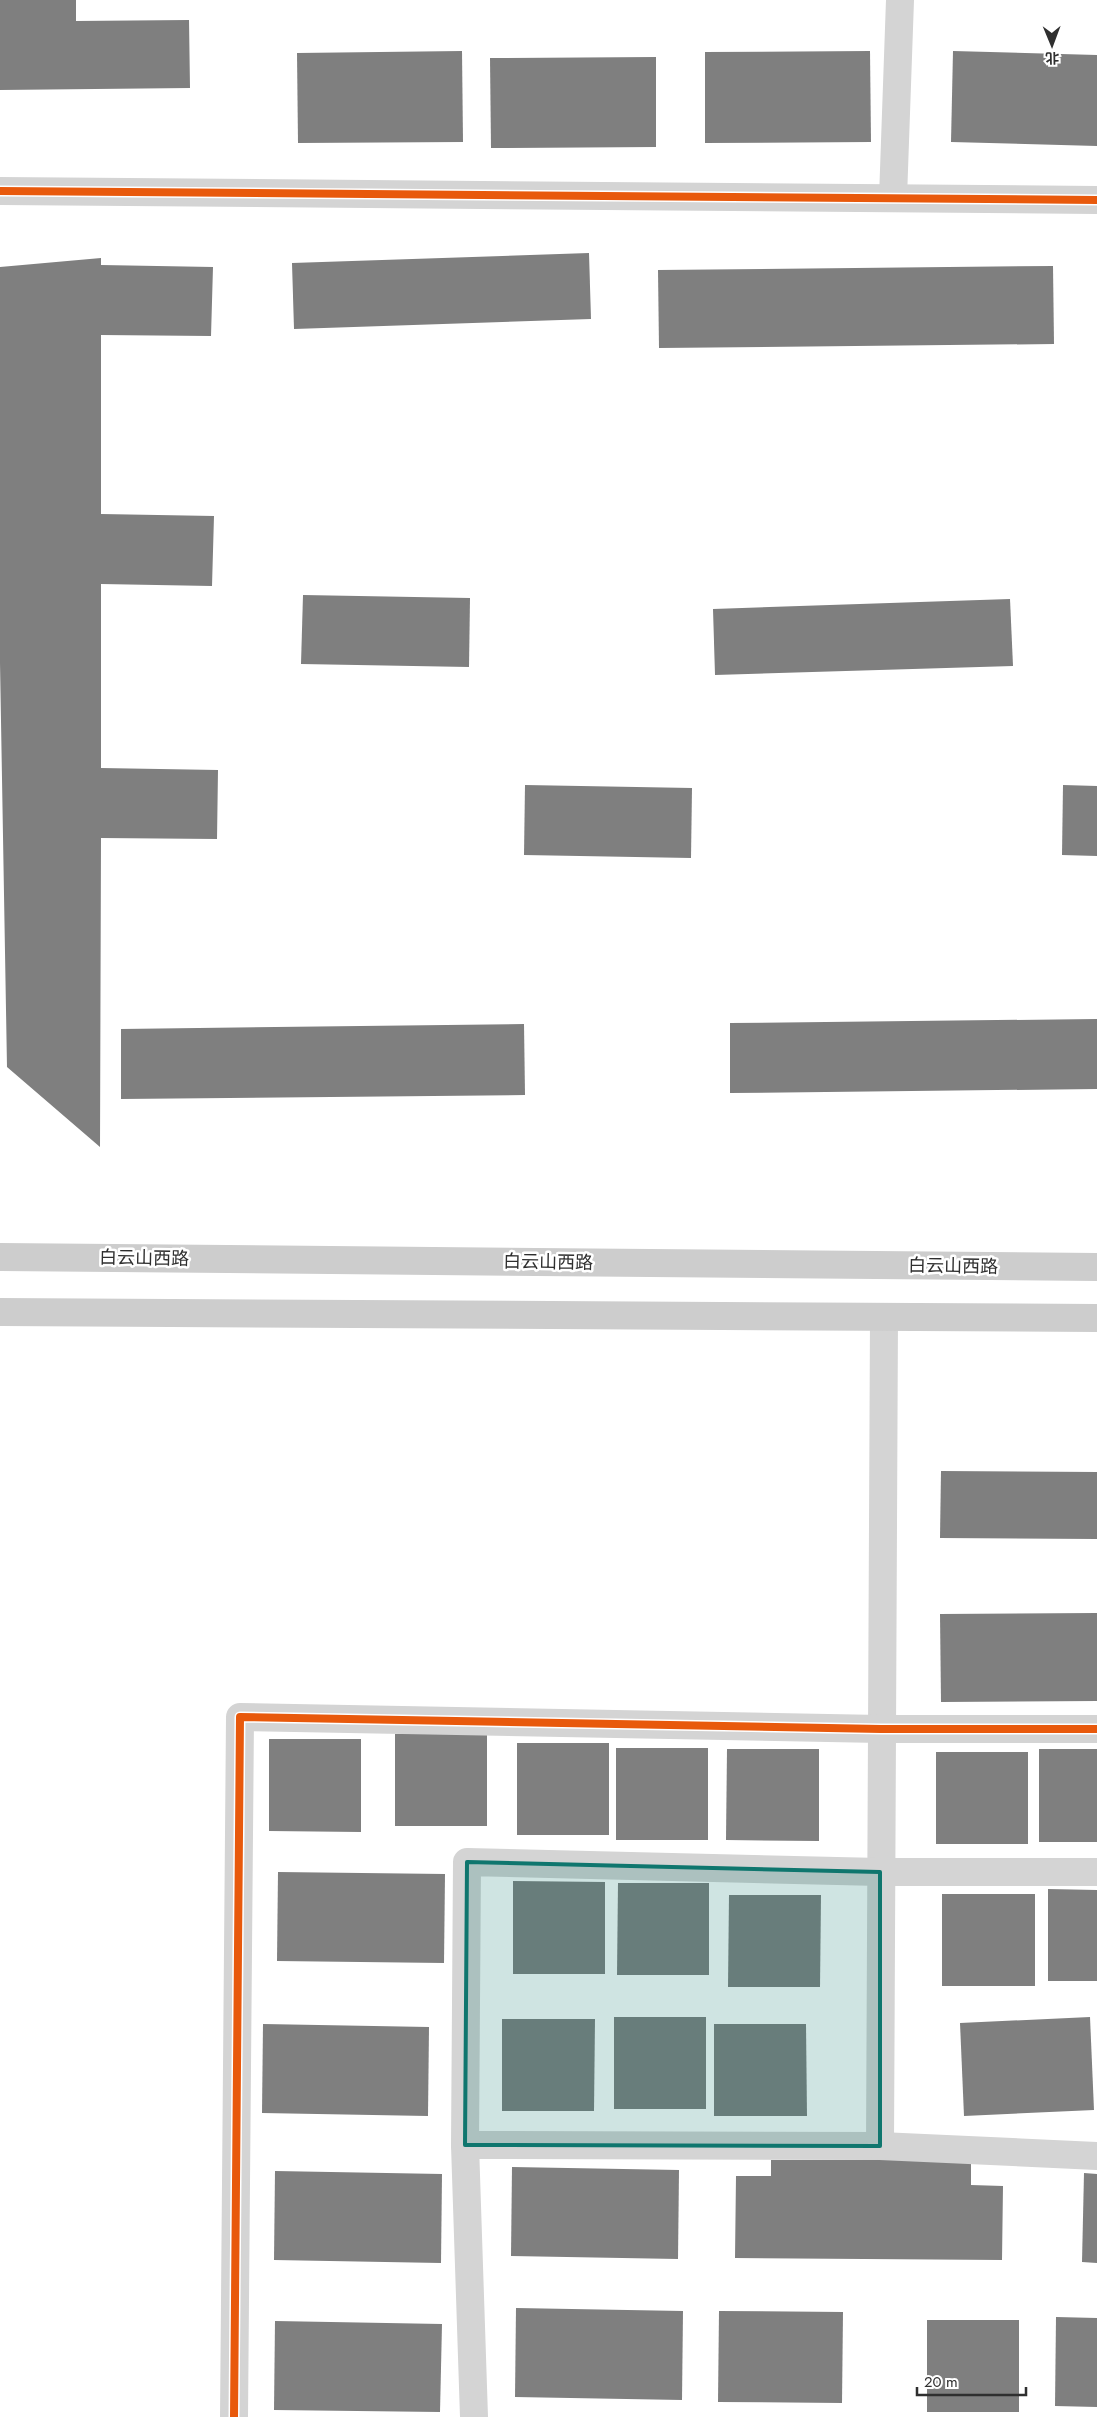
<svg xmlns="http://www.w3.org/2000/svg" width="1097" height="2417" font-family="Jost,'Noto Sans SC',sans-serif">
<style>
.building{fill:#7f7f7f}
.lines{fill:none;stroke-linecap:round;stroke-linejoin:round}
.street{stroke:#d4d4d4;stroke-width:28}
.secondary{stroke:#cdcdcd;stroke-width:28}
.cycleway-casing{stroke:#fff;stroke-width:11}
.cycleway{stroke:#e8590c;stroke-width:8}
.marked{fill:#0f766e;fill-opacity:0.2;stroke:#0f766e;stroke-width:4;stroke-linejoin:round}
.labels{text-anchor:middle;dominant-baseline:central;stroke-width:5;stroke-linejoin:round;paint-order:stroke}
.street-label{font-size:18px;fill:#2f2f2f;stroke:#fff}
</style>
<rect width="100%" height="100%" fill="#fff"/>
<g class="building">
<path d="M 0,0 L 76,0 L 76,21 L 189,20 L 190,88 L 0,90 Z"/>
<path d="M 462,51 L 463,142 L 298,143 L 297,53 Z"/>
<path d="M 870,51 L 871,142 L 705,143 L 705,52 Z"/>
<path d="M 953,51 L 1097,55 L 1097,146 L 951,142 Z"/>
<path d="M 656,57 L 656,147 L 491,148 L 490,58 Z"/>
<path d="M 589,253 L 591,319 L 294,329 L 292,263 Z"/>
<path d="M 101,258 L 101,265 L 213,267 L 211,336 L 101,335 L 101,514 L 214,516 L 212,586 L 101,584 L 101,768 L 218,770 L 217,839 L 101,838 L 100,1147 L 7,1067 L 0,663 L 0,267 Z"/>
<path d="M 1053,266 L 1054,344 L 659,348 L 658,270 Z"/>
<path d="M 303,595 L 470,598 L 469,667 L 301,664 Z"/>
<path d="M 1010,599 L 1013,666 L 715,675 L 713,609 Z"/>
<path d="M 525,785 L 692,788 L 691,858 L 524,855 Z"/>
<path d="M 1063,785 L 1097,786 L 1097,856 L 1062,855 Z"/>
<path d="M 1097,1019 L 1097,1089 L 730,1093 L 730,1023 Z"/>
<path d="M 524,1024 L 525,1095 L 121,1099 L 121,1029 Z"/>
<path d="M 941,1471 L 1097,1472 L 1097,1539 L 940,1538 Z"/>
<path d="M 1097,1613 L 1097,1701 L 941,1702 L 940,1614 Z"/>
<rect x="395" y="1734" width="92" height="92"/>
<path d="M 269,1739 L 361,1739 L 361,1832 L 269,1831 Z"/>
<rect x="517" y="1743" width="92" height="92"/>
<rect x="616" y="1748" width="92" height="92"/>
<path d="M 727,1749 L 819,1749 L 819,1841 L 726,1840 Z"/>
<rect x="1039" y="1749" width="58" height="93"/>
<rect x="936" y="1752" width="92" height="92"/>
<path d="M 278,1872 L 445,1874 L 444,1963 L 277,1961 Z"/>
<path d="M 513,1881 L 605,1882 L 605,1974 L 513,1974 Z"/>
<path d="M 618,1883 L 709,1883 L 709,1975 L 617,1975 Z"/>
<path d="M 1048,1889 L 1097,1890 L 1097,1981 L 1048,1981 Z"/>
<rect x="942" y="1894" width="93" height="92"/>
<path d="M 729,1895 L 821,1895 L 820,1987 L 728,1987 Z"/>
<rect x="614" y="2017" width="92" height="92"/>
<path d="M 1090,2017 L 1094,2110 L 964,2116 L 960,2023 Z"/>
<path d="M 502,2019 L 595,2019 L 594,2111 L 502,2111 Z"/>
<path d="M 263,2024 L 429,2027 L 428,2116 L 262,2113 Z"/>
<path d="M 714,2024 L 806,2024 L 807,2116 L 714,2116 Z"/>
<path d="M 771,2160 L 971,2160 L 971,2185 L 1003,2186 L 1002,2260 L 735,2258 L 736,2176 L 771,2176 Z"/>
<path d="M 512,2167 L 679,2170 L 678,2259 L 511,2256 Z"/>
<path d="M 275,2171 L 442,2174 L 441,2263 L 274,2260 Z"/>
<path d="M 1084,2173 L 1097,2174 L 1097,2263 L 1082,2262 Z"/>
<path d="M 516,2308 L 683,2311 L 682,2400 L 515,2397 Z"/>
<path d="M 719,2311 L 843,2312 L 842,2403 L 718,2402 Z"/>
<path d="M 1056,2317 L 1097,2318 L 1097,2407 L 1055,2406 Z"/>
<rect x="927" y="2320" width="92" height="92"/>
<path d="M 275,2321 L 442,2324 L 440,2412 L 274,2410 Z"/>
</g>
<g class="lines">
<g class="street">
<path d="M 0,191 L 1097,200"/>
<path d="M 893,198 L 900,0"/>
<path d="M 465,2145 L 880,2146 L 1097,2156"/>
<path d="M 880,2146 L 884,1317"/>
<path d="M 234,2417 L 240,1717 L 881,1729 L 1097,1729"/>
<path d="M 474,2417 L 465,2145 L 467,1862 L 880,1872 L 1097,1872"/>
</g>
<g class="secondary">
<path d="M 0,1257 L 1097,1267"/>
<path d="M 0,1312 L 1097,1318"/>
</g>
<g class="cycleway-casing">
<g id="cycleway">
<path d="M 0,191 L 1097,200"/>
<path d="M 234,2417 L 240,1717 L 881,1729 L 1097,1729"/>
</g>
</g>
<use href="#cycleway" class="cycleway"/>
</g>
<path class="marked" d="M 467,1862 L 880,1872 L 880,2146 L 465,2145 Z"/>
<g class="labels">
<g class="street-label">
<text transform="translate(144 1258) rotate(1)">白云山西路</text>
<text transform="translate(548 1262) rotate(1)">白云山西路</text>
<text transform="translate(953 1266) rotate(1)">白云山西路</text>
</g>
</g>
<g transform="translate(1052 45) rotate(179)" stroke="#ffffff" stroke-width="4" paint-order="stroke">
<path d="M0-4L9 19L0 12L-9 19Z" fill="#2f2f2f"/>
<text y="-8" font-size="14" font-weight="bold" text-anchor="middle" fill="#2f2f2f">北</text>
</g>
<path d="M917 2387v8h109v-8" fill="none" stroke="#2f2f2f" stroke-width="2.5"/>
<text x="924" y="2387" font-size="15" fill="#2f2f2f" stroke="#ffffff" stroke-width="4" paint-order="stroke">20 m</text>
</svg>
